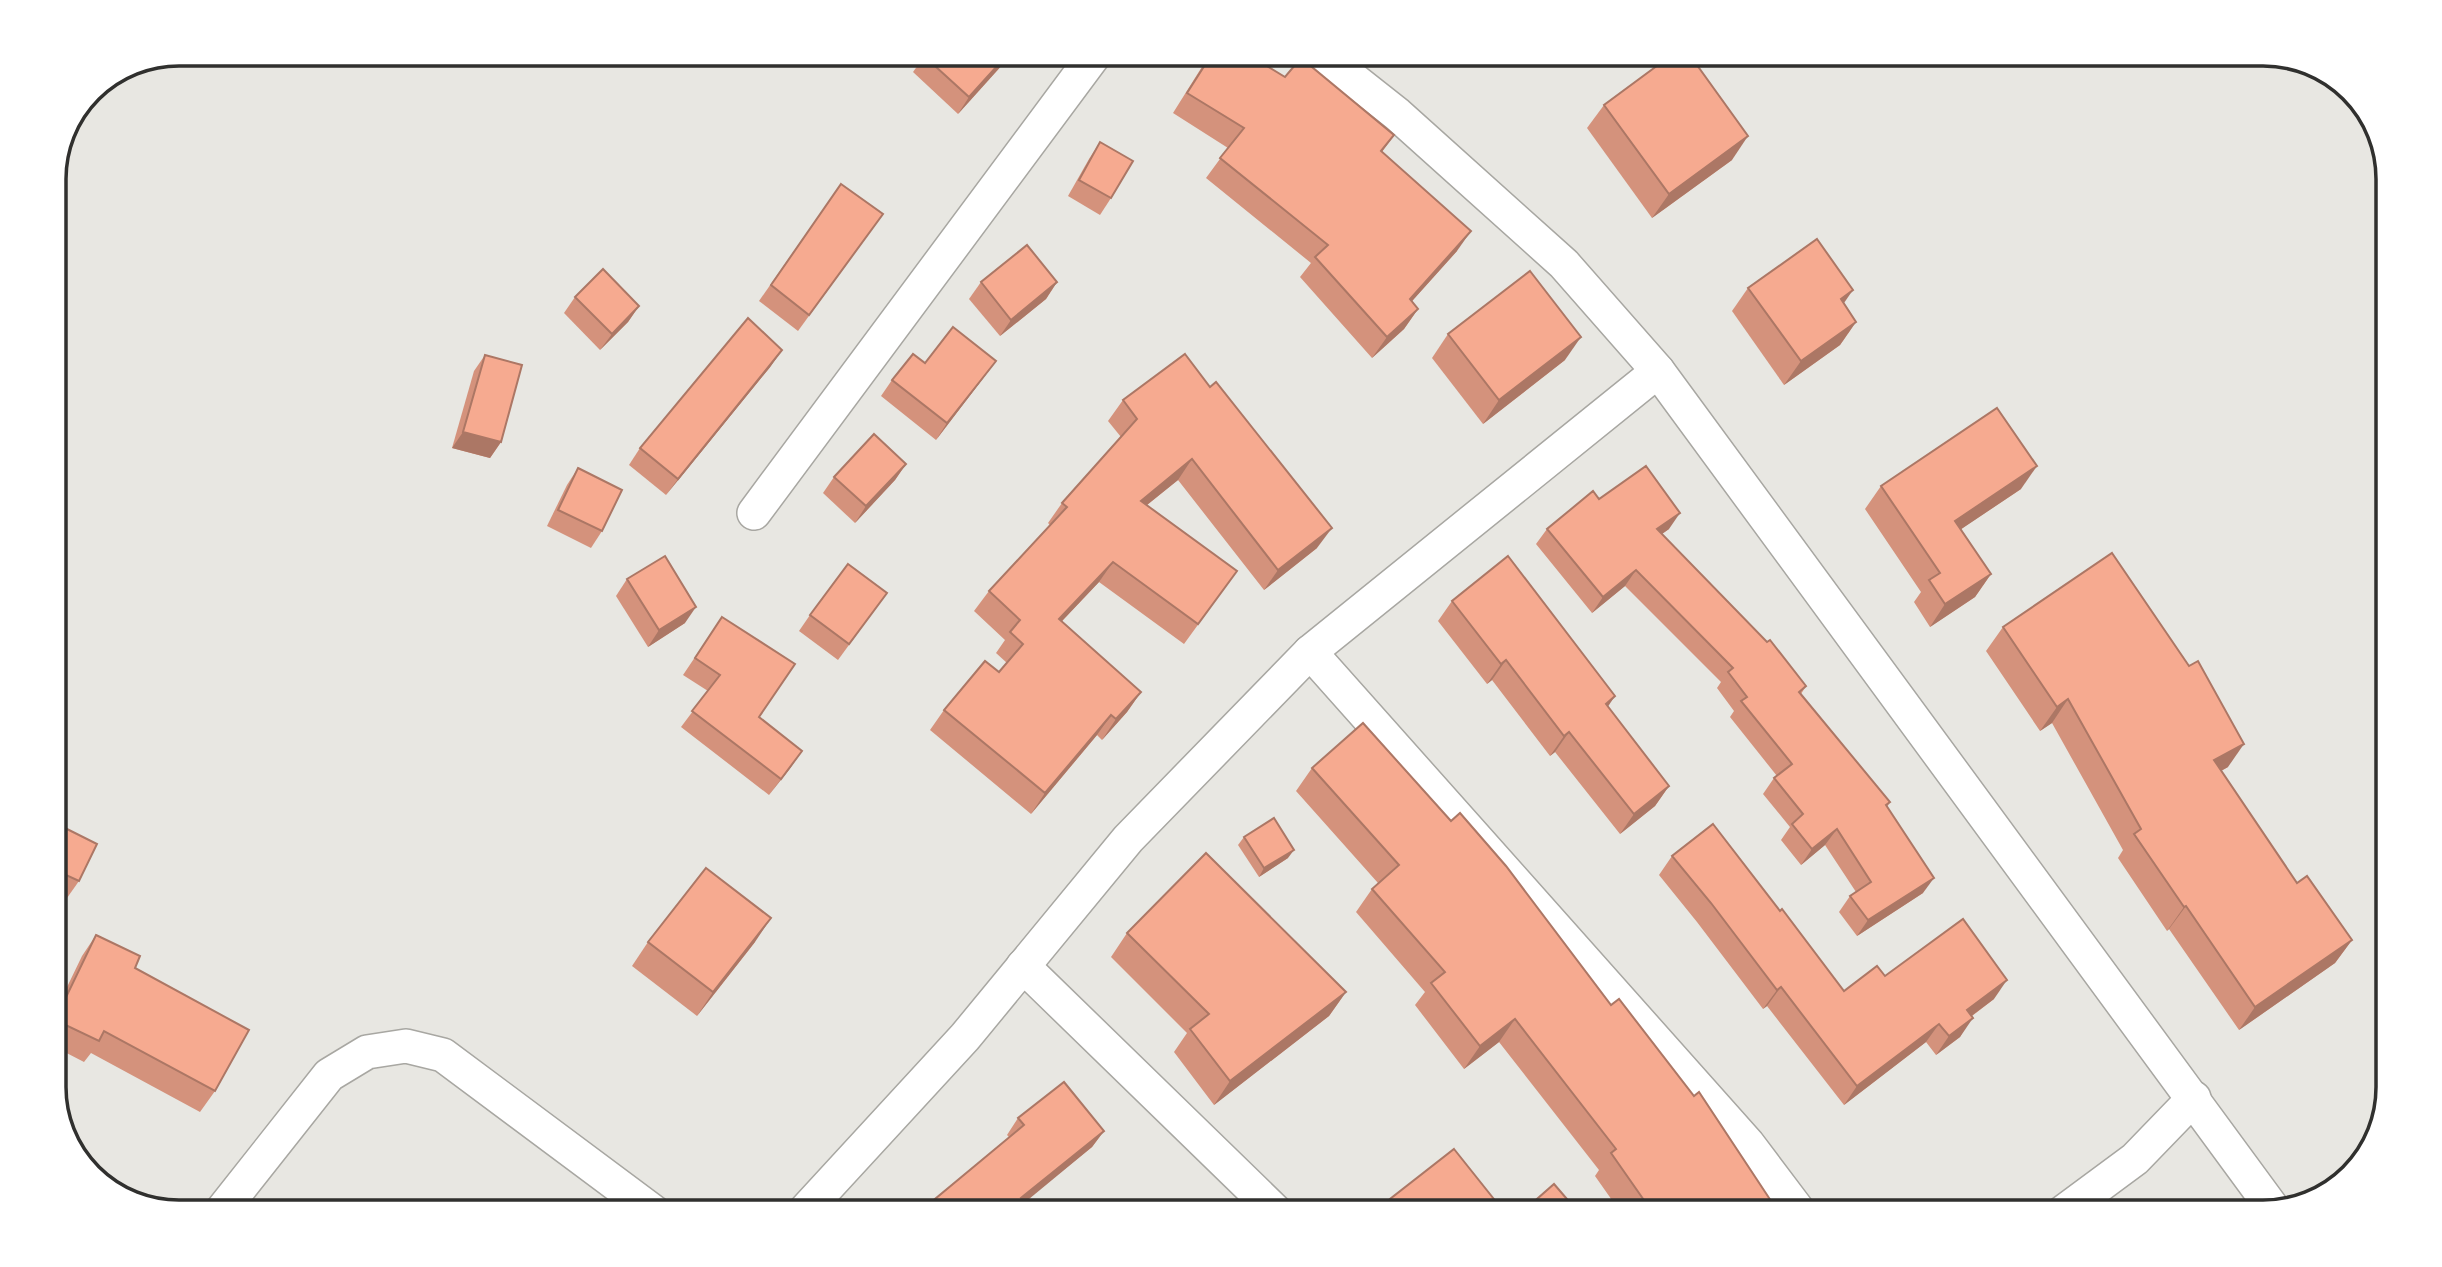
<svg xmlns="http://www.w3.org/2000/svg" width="2442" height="1267" font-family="Helvetica,sans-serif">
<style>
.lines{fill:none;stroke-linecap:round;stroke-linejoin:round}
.minor-casing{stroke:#a8a7a2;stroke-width:36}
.minor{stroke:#fff;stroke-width:33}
.wall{fill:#d4927c}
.shaded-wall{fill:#ac7765}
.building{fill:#f6aa90;stroke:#ac7765;stroke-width:2}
.rim{fill:none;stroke:#30302e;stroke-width:3.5}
</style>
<rect width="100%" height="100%" fill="#e8e7e2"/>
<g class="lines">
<g class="minor-casing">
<g id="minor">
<path d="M 1321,54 L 1397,114 L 1564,264 L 1658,371 L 2274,1210"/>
<path d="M 754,513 L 1095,54"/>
<path d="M 1310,652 L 1748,1144 L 1800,1213"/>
<path d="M 1023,966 L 1277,1213"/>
<path d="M 220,1213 L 329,1075 L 367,1052 L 406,1046 L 443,1055 L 655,1213"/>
<path d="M 803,1213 L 965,1037 L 1128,839 L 1310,652 L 1658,371"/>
<path d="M 2062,1213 L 2135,1159 L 2194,1098"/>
</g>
</g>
<use href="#minor" class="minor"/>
</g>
<g class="wall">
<path d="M 926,54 L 1012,54 L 958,114 L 913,72 Z"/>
<path d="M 1210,54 L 1247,54 L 1285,77 L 1394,135 L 1382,152 L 1457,251 L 1412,301 L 1418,309 L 1404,329 L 1372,358 L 1300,277 L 1311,263 L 1206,178 L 1228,148 L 1173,113 Z"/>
<path d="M 1604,105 L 1732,160 L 1652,218 L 1587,128 Z"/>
<path d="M 1100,142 L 1111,198 L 1100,215 L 1068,196 L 1089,159 Z"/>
<path d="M 841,184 L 883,214 L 798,331 L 759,301 Z"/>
<path d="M 981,282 L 1057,282 L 1046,299 L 1000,336 L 969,299 Z"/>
<path d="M 1748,288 L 1844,303 L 1856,322 L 1840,345 L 1784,385 L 1732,311 Z"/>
<path d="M 575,297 L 639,306 L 628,322 L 600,350 L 564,313 Z"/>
<path d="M 1448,334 L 1565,360 L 1483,424 L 1432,358 Z"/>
<path d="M 485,355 L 501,442 L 490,458 L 452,448 L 474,371 Z"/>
<path d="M 771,366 L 666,495 L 629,465 L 640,448 Z"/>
<path d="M 984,377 L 936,440 L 881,396 L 892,380 Z"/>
<path d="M 1123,400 L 1317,548 L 1264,590 L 1178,480 L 1147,505 L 1237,571 L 1184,644 L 1099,582 L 1062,621 L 1141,692 L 1127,712 L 1102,740 L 1097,735 L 1031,814 L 930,730 L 944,710 L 999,672 L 1007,663 L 996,653 L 1005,640 L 974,611 L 989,591 L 1050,525 L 1048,523 L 1062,503 L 1121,437 L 1108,421 Z"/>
<path d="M 906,464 L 895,480 L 855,523 L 823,493 L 834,477 Z"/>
<path d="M 578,468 L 602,531 L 591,548 L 547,526 L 567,485 Z"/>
<path d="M 1881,486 L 2021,489 L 1961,529 L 1991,574 L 1975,597 L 1930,627 L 1914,602 L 1921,592 L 1865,509 Z"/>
<path d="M 1599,499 L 1669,529 L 1662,534 L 1806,686 L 1801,694 L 1890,802 L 1887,807 L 1923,893 L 1857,936 L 1839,912 L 1850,896 L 1856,892 L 1825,845 L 1801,865 L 1781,840 L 1790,827 L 1763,794 L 1774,778 L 1777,776 L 1730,717 L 1734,711 L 1717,688 L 1721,682 L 1625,586 L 1592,613 L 1536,544 L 1547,529 Z"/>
<path d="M 627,579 L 685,623 L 648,647 L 616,596 Z"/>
<path d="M 887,593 L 838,660 L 799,631 L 810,615 Z"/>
<path d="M 1452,601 L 1608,707 L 1669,786 L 1655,806 L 1620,834 L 1555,752 L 1550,756 L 1492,680 L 1487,684 L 1438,621 Z"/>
<path d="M 722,617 L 759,717 L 791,767 L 769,795 L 681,727 L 708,691 L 683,675 Z"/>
<path d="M 2003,627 L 2228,767 L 2221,771 L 2297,883 L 2352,940 L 2335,963 L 2239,1030 L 2169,929 L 2167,931 L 2118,858 L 2123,850 L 2052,723 L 2040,731 L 1986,651 Z"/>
<path d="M 1312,768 L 1611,1005 L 1779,1213 L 1621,1213 L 1595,1176 L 1599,1170 L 1499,1042 L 1464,1069 L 1415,1005 L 1425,992 L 1356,912 L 1372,889 L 1378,883 L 1296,791 Z"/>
<path d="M 55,823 L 79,881 L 67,898 L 55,892 Z"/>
<path d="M 1244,837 L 1288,858 L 1259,877 L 1238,845 Z"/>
<path d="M 1672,856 L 1780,911 L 1844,991 L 1885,976 L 1994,999 L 1972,1016 L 1960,1037 L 1936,1055 L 1926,1042 L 1844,1105 L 1767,1006 L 1763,1009 L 1697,922 L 1659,875 Z"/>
<path d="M 1127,933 L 1346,992 L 1329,1016 L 1214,1105 L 1174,1052 L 1187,1033 L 1111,957 Z"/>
<path d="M 96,935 L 135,968 L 215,1091 L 200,1112 L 91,1053 L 84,1062 L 55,1047 L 55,1012 L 82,956 Z"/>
<path d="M 648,942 L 755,942 L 697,1016 L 632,966 Z"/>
<path d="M 1018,1118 L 1104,1131 L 1092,1147 L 1024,1202 L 1027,1205 L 1021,1213 L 923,1213 L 929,1204 L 1009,1137 L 1007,1135 Z"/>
<path d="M 1390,1199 L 1505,1213 L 1381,1213 Z"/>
</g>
<g class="shaded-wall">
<path d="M 1008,54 L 1012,54 L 958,114 L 969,97 Z"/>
<path d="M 1748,136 L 1732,160 L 1652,218 L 1669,194 Z"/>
<path d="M 1471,231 L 1457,251 L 1396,319 L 1410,299 Z"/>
<path d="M 1057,282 L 1046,299 L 1000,336 L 1011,320 Z"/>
<path d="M 1853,290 L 1837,313 L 1841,299 Z"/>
<path d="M 639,306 L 628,322 L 600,350 L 612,334 Z"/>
<path d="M 1418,309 L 1404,329 L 1372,358 L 1387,337 Z"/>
<path d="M 1856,322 L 1840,345 L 1784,385 L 1801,361 Z"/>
<path d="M 1581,337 L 1565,360 L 1483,424 L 1499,400 Z"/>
<path d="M 782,350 L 771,366 L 666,495 L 678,479 Z"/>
<path d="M 996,361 L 984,377 L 936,440 L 947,423 Z"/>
<path d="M 463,432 L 501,442 L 490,458 L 452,448 Z"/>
<path d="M 1192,459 L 1178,480 L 1127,521 L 1141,501 Z"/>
<path d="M 906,464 L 895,480 L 855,523 L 866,506 Z"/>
<path d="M 2037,466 L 2021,489 L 1939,544 L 1955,521 Z"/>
<path d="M 1680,513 L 1669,529 L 1646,545 L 1657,529 Z"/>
<path d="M 1332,528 L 1317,548 L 1264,590 L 1278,570 Z"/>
<path d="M 1113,562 L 1099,582 L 1045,639 L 1059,619 Z"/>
<path d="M 1636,570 L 1625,586 L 1592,613 L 1603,597 Z"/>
<path d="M 1991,574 L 1975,597 L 1930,627 L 1945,604 Z"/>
<path d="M 696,607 L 685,623 L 648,647 L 659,630 Z"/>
<path d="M 1506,660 L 1492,680 L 1487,684 L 1501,664 Z"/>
<path d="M 1141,692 L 1127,712 L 1102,740 L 1116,719 Z"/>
<path d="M 1615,696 L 1601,717 L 1606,704 Z"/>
<path d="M 2068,699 L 2052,723 L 2040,731 L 2057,707 Z"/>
<path d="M 1111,715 L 1097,735 L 1031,814 L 1045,793 Z"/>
<path d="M 1569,732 L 1555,752 L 1550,756 L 1564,736 Z"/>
<path d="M 2244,744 L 2228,767 L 2197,784 L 2214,760 Z"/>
<path d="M 802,751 L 791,767 L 769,795 Z"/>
<path d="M 1669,786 L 1655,806 L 1620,834 L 1634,814 Z"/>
<path d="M 1837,829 L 1825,845 L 1801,865 L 1812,849 Z"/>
<path d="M 1294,850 L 1288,858 L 1259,877 L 1264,868 Z"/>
<path d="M 1934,878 L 1923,893 L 1857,936 L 1868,920 Z"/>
<path d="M 2186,906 L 2169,929 L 2167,931 L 2184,907 Z"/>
<path d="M 771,918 L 755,942 L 697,1016 L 713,992 Z"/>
<path d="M 2352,940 L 2335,963 L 2239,1030 L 2255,1007 Z"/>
<path d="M 2007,980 L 1994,999 L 1954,1029 L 1967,1010 Z"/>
<path d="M 1781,987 L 1767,1006 L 1763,1009 L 1777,990 Z"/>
<path d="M 1346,992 L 1329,1016 L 1214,1105 L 1230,1081 Z"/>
<path d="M 1973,1018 L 1960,1037 L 1936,1055 L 1949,1036 Z"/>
<path d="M 1515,1019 L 1499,1042 L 1464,1069 L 1480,1046 Z"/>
<path d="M 1939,1024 L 1926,1042 L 1844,1105 L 1857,1086 Z"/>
<path d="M 1104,1131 L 1092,1147 L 1012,1213 L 1021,1198 Z"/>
</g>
<g class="building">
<path d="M 926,54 L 1008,54 L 969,97 L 924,56 Z"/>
<path d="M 1212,54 L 1247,54 L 1285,77 L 1301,58 L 1394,135 L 1381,151 L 1471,231 L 1410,299 L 1418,309 L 1387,337 L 1315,257 L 1328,245 L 1220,158 L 1244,128 L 1187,93 Z"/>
<path d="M 1673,54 L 1689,54 L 1748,136 L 1669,194 L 1604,105 Z"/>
<path d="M 1100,142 L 1133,161 L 1111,198 L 1079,180 Z"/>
<path d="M 841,184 L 883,214 L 809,315 L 771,285 Z"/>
<path d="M 1817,239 L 1853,290 L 1841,299 L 1856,322 L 1801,361 L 1748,288 Z"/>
<path d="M 1027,245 L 1057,282 L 1011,320 L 981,282 Z"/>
<path d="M 603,269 L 639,306 L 612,334 L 575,297 Z"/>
<path d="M 1530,271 L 1581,337 L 1499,400 L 1448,334 Z"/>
<path d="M 748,318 L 782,350 L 678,479 L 640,448 Z"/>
<path d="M 953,327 L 996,361 L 947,423 L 892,380 L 913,354 L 925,363 Z"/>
<path d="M 1185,354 L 1210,387 L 1216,382 L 1332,528 L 1278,570 L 1192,459 L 1141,501 L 1237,571 L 1198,624 L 1113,562 L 1059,619 L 1141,692 L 1116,719 L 1111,715 L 1045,793 L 944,710 L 985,661 L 999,672 L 1023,644 L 1010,632 L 1020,620 L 989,591 L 1067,507 L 1062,503 L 1137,419 L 1123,400 Z"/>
<path d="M 485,355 L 522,365 L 501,442 L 463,432 Z"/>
<path d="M 1997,408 L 2037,466 L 1955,521 L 1991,574 L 1945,604 L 1929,580 L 1940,573 L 1881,486 Z"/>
<path d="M 874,434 L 906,464 L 866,506 L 834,477 Z"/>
<path d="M 1646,466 L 1680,513 L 1657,529 L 1767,642 L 1770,640 L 1806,686 L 1799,692 L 1890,802 L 1886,805 L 1934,878 L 1868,920 L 1850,896 L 1871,882 L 1837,829 L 1812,849 L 1792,824 L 1803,814 L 1774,778 L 1792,764 L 1741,701 L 1747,697 L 1728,672 L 1733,668 L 1636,570 L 1603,597 L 1547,529 L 1593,491 L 1599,499 Z"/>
<path d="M 578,468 L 622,490 L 602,531 L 558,510 Z"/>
<path d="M 2112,553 L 2189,666 L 2198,661 L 2244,744 L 2214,760 L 2297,883 L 2307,876 L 2352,940 L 2255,1007 L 2186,906 L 2184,907 L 2134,834 L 2141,829 L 2068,699 L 2057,707 L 2003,627 Z"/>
<path d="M 665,556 L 696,607 L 659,630 L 627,579 Z"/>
<path d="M 1508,556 L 1615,696 L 1606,704 L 1669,786 L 1634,814 L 1569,732 L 1564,736 L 1506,660 L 1501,664 L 1452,601 Z"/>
<path d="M 848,564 L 887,593 L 849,644 L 810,615 Z"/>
<path d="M 722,617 L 795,664 L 759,717 L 802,751 L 781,779 L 692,711 L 720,675 L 695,658 Z"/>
<path d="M 1363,723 L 1451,821 L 1460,813 L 1506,866 L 1611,1005 L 1619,999 L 1694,1096 L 1699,1092 L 1779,1213 L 1653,1213 L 1611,1153 L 1616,1149 L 1515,1019 L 1480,1046 L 1431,983 L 1445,972 L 1372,889 L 1399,865 L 1312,768 Z"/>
<path d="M 1274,818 L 1294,850 L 1264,868 L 1244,837 Z"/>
<path d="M 55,823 L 97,844 L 79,881 L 55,870 Z"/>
<path d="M 1713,824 L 1780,911 L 1782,909 L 1844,991 L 1877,966 L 1885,976 L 1963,919 L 2007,980 L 1967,1010 L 1973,1018 L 1949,1036 L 1939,1024 L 1857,1086 L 1781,987 L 1777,990 L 1711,903 L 1672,856 Z"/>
<path d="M 1206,853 L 1346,992 L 1230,1081 L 1190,1029 L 1209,1014 L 1127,933 Z"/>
<path d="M 706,868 L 771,918 L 713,992 L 648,942 Z"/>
<path d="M 96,935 L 140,956 L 135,968 L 249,1030 L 215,1091 L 104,1031 L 99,1041 L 55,1020 Z"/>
<path d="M 1064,1082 L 1104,1131 L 1021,1198 L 1027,1205 L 1018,1213 L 936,1213 L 929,1204 L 1024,1125 L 1018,1118 Z"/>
<path d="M 1454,1149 L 1505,1213 L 1401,1213 L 1390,1199 Z"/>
<path d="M 1554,1184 L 1579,1213 L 1521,1213 Z"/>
</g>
<path d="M0 0H2442V1267H0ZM179 66H2263A113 113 0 0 1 2376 179V1087A113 113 0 0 1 2263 1200H179A113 113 0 0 1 66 1087V179A113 113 0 0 1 179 66Z" fill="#fff" fill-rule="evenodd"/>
<path class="rim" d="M179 66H2263A113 113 0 0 1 2376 179V1087A113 113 0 0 1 2263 1200H179A113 113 0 0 1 66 1087V179A113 113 0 0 1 179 66Z"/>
</svg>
